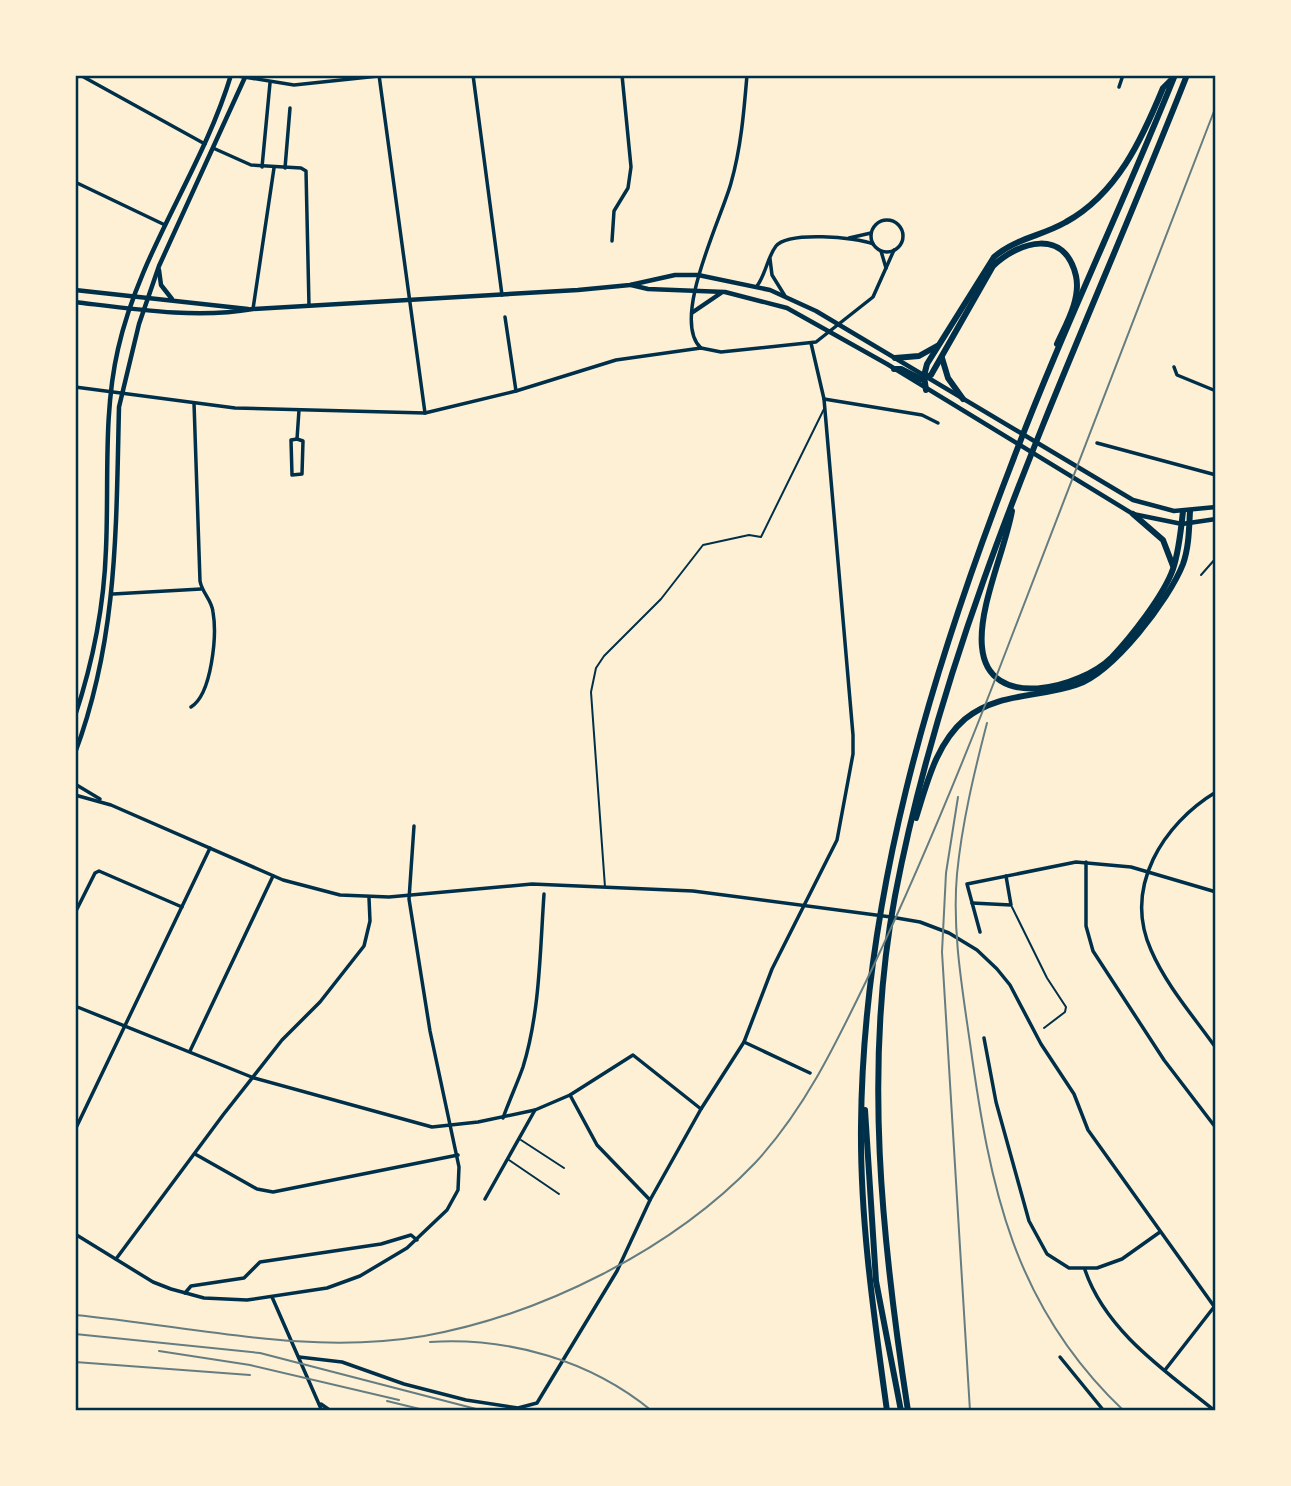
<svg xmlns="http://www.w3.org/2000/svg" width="1291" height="1486" font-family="Manrope,sans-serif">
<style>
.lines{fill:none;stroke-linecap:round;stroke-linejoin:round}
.service{stroke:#003049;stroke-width:2}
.minor{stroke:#003049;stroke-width:3.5}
.tertiary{stroke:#003049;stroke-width:3.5}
.secondary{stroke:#003049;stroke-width:4.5}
.motorway{stroke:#003049;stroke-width:6}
.rail{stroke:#657d81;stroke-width:2}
.neatline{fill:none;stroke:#003049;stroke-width:2.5}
</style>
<rect width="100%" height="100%" fill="#fdf0d5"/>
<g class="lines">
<g class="service">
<path d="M 1201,575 L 1216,558"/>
<path d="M 605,887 L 591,692 L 596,668 L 604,656 L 661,599 L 703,545 L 749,535 L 761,537 L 824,409"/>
<path d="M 1012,907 L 1047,978 L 1066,1007 L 1065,1012 L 1044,1028"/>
<path d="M 521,1140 L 564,1168"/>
<path d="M 509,1160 L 559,1194"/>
</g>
<g class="minor">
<path d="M 80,75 L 205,144"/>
<path d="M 232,75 L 294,85 L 388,75"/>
<path d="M 379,75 L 425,413"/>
<path d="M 473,75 L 502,295"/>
<path d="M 1119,87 L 1123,75"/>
<path d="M 213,148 L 251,165 L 301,168 L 306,171 L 309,306"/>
<path d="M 262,167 L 270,83"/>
<path d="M 285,168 L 290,108"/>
<path d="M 75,182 L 165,225"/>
<circle cx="887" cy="236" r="16"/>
<path d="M 849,238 L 871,233"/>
<path d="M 612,241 L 614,211 L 628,188 L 631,167 L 622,75"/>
<path d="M 881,251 L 886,268"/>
<path d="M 770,259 L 772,275 L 785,296"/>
<path d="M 757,286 C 766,274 767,258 776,246 C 788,231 856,237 873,244"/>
<path d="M 253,309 L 274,168"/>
<path d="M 505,317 L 516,391"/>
<path d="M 701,348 C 670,320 722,217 731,183 C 741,148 744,111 747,75"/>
<path d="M 1174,367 L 1177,375 L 1216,391"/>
<path d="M 75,387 L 235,408 L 425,413 L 516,391 L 616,360 L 701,348 L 721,352 L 816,342 L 873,297 L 894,250"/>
<path d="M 824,399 L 922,415 L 938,423"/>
<path d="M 297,439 L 303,441 L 302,474 L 292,475 L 291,440 Z"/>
<path d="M 297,439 L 299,410"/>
<path d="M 1097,443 L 1216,475"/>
<path d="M 113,594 L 201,589"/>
<path d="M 191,707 C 212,694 217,635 213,612 C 212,600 202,593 200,581 L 194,403"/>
<path d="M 75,784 L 100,799"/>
<path d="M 1216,792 C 1163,824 1123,887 1151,950 C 1166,985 1194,1017 1216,1048"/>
<path d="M 75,795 L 111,805 L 283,880 L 340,895 L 389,897 L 532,884 L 693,891 L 891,917 L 920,922 L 949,933 L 977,950 L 997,969 L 1010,985 L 1041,1044 L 1074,1094 L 1088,1130 L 1216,1309"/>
<path d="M 1086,862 L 1086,926 L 1093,951 L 1164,1060 L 1216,1128"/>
<path d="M 972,903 L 1011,905 L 1006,876"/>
<path d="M 75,913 L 95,873 L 99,871 L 182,907"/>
<path d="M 980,932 L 967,884 L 1076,862 L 1131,867 L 1216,892"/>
<path d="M 75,1006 L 254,1078 L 432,1127 L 478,1122 L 535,1110 L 570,1095 L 633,1055 L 701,1109"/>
<path d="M 984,1038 L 996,1102 L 1029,1221 L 1047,1254 L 1069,1268 L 1097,1268 L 1122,1259 L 1160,1232"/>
<path d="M 744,1042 L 810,1073"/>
<path d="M 190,1051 L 273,876"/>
<path d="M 570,1095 L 597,1145 L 650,1200"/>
<path d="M 503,1118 C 509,1101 517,1084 523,1067 C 540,1012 540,951 544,894"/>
<path d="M 75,1130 L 210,848"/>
<path d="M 195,1154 L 257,1189 L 273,1192 L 458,1155"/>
<path d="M 485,1199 L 535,1110"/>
<path d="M 75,1234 L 153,1282 L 171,1289 L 204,1298 L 247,1300 L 327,1288 L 360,1276 L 407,1248 L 447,1210 L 458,1190 L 459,1167 L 430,1031 L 409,899 L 414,826"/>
<path d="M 116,1259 L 223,1115 L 282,1040 L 320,1002 L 364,946 L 370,921 L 369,898"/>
<path d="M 1085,1270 C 1106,1332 1167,1372 1215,1411"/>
<path d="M 185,1293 L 191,1286 L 244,1278 L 260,1262 L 381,1244 L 411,1235 L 417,1240"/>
<path d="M 272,1297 L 322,1411"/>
<path d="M 299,1357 L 342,1362 L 404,1384 L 466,1400 L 518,1408 L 537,1403 L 617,1271 L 650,1200 L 701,1109 L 744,1042 L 772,969 L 837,840 L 853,754 L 853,735 L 824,399 L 811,343"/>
<path d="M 1060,1357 L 1104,1411"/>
<path d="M 1165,1370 L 1214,1307"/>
</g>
<path class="tertiary" d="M 321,1404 L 331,1411"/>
<g class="secondary">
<path d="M 159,270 L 161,285 L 172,299"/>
<path d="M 631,285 L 648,289 L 725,292 L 787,308 L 887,364 L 1133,514 L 1182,524 L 1216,519"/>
<path d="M 75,290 L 248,309"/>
<path d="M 75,302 C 133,309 196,319 253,309 L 578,290 L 630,285 L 675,275 L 698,275 L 770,290 L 816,311 L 1133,500 L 1174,511 L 1216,507"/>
<path d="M 693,312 L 721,293"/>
<path d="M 75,716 C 93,662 104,606 106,549 C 109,483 103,414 118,349 C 140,251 202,171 231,75"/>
<path d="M 75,753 C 118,638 116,528 119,407 L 139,324 L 159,266 L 246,75"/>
</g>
<g class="motorway">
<path d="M 895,358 L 919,356 L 937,346"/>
<path d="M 942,358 L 948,378 L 963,399"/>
<path d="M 894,369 L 901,369 L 921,379 L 931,375 L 993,266 C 1019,241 1065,228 1076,276 C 1081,299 1066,324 1057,344"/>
<path d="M 926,390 L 924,376 L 927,364 L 994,257 C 1016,238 1042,236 1066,222 C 1117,194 1142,139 1163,88 L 1170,81"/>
<path d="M 1012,511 C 1005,550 978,608 982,647 C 988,713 1081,688 1112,657 C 1131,637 1164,595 1173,569 C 1179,551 1181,530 1183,511"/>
<path d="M 1133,514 L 1163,540 L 1173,566"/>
<path d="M 916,818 C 927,783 936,744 965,719 C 998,692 1038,698 1076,685 C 1113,673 1169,600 1183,564 C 1189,547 1189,529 1190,511"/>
<path d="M 865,1110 L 876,1281 L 901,1411"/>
<path d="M 887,1411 C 874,1316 860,1221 861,1126 C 863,899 929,678 1010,468 C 1060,335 1122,207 1175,75"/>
<path d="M 908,1411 C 882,1242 863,1066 895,896 C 950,607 1080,347 1187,75"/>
</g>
<g class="rail">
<path d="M 987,723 C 974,773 962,823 957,874 C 952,930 962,987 970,1043 C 990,1187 1013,1306 1124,1411"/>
<path d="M 958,797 L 946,873 L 942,952 L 970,1411"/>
<path d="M 75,1315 C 192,1326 306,1356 424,1336 C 541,1315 672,1250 755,1163 C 807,1107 839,1037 872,969 C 922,863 966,756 1008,646 C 1076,466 1146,286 1216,106"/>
<path d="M 75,1334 L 260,1353 L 484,1411"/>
<path d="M 430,1342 C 509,1337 590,1360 652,1411"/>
<path d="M 159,1351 L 250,1365 L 399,1400"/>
<path d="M 75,1362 L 250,1375"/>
<path d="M 387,1401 L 428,1411"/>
</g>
</g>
<rect width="1291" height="1486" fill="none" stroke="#fdf0d5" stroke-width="154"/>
<rect x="77" y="77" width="1137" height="1332" class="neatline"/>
</svg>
